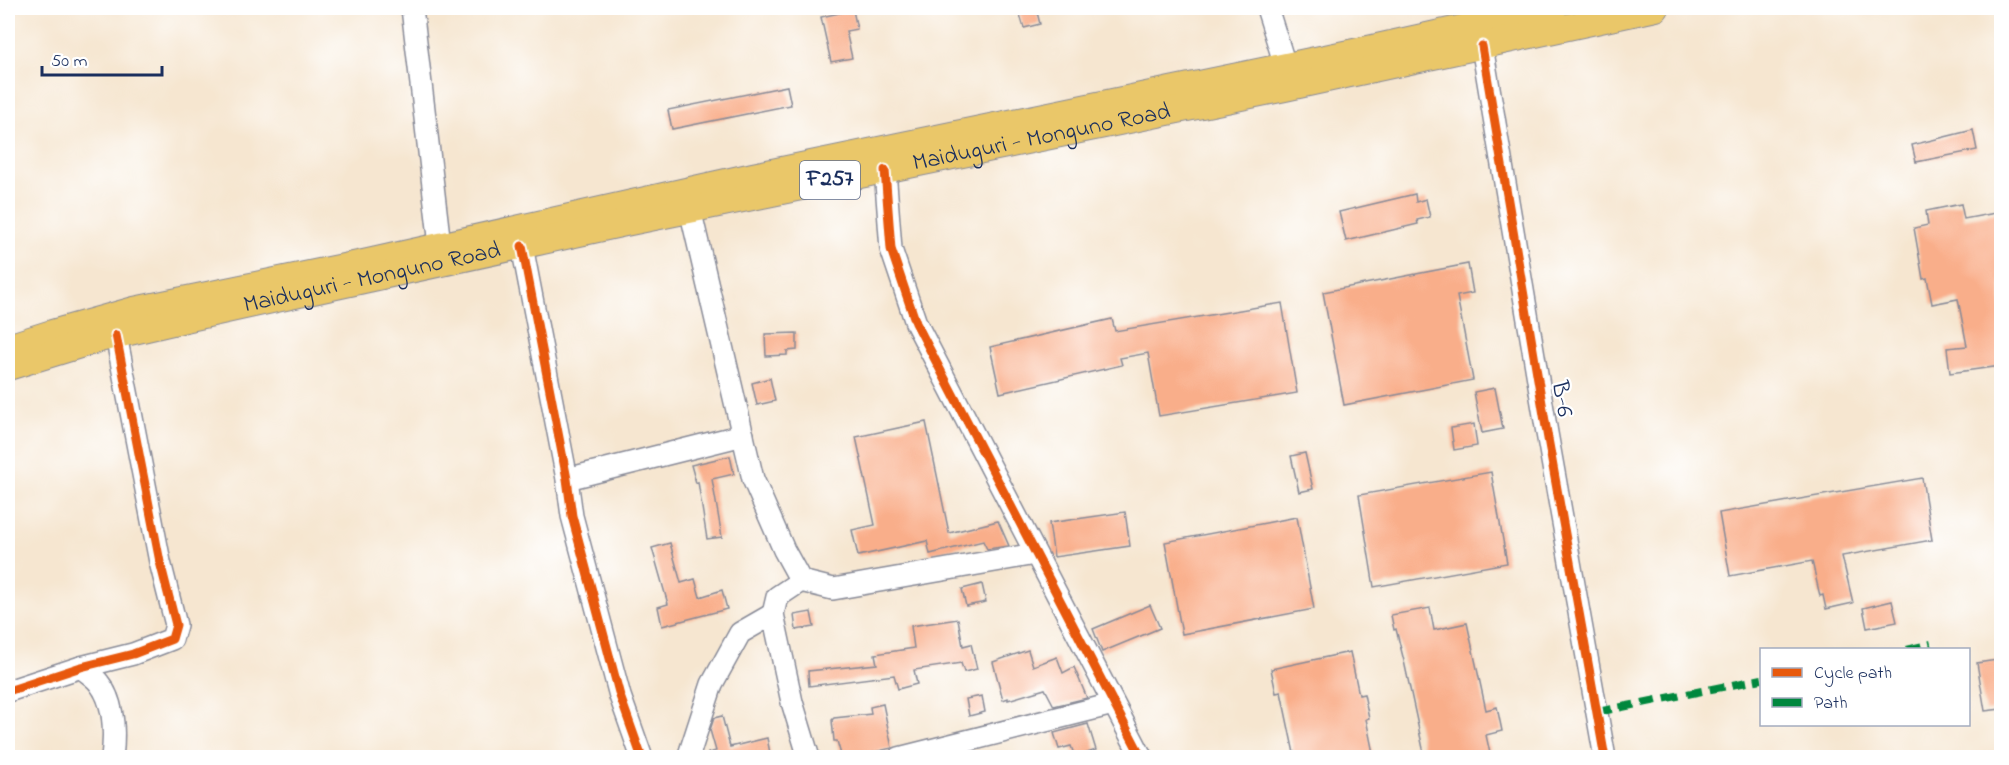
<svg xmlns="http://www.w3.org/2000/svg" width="2009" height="765" font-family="'Indie Flower',sans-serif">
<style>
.building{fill:#f9ae8a}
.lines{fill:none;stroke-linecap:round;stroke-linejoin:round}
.minor-casing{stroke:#888a97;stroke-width:24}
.major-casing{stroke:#888a97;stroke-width:28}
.minor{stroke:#fff;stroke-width:21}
.major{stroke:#eac769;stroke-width:26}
.quiet{stroke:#00873e;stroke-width:8;stroke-dasharray:15 8;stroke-linecap:butt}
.cycleway-casing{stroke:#fff;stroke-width:13}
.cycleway{stroke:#e8590c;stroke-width:9}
.labels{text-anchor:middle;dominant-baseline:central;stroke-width:4.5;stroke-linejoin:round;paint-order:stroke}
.shield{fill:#fff;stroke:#5f6d8e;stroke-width:1.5}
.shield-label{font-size:22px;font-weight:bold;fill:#1b2f5e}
.street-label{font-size:24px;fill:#1b2f5e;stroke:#fff}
</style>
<rect width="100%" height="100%" fill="#fff"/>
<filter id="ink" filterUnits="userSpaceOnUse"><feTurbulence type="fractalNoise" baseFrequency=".0167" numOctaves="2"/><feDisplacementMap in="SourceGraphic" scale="12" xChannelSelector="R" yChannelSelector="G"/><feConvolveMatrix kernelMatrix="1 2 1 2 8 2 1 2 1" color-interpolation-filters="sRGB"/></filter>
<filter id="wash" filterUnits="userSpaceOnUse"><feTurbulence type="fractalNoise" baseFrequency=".008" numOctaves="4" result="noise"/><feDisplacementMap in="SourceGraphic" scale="24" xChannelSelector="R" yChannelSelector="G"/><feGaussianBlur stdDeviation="1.35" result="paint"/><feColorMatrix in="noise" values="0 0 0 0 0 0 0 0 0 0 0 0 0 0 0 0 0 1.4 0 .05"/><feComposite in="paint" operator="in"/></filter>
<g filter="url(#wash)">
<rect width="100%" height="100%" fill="#f6e6d0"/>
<g id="blocks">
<g class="building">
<path d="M 1018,8 L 1036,8 L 1040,24 L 1024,28 Z"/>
<path d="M 853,10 L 857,29 L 846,31 L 852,58 L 831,62 L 821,17 Z"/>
<path d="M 787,86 L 791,105 L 672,129 L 668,110 Z"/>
<path d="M 1973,130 L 1977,150 L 1916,162 L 1912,145 Z"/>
<path d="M 1415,194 L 1416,202 L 1426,199 L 1430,217 L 1417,220 L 1418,224 L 1346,241 L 1339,212 Z"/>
<path d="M 1961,204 L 1964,219 L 2001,212 L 2001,366 L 1950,373 L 1947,348 L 1967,346 L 1958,299 L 1932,304 L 1927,278 L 1923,279 L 1914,228 L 1928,225 L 1926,211 Z"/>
<path d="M 1468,264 L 1473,293 L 1457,296 L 1473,380 L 1344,405 L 1323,292 Z"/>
<path d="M 1282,303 L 1297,393 L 1159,416 L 1148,353 L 1120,358 L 1122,365 L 1000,393 L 990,347 L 1112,319 L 1115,331 Z"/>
<path d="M 797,333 L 797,350 L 787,351 L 787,355 L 766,356 L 765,334 Z"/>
<path d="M 770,378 L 775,401 L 757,405 L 752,383 Z"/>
<path d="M 1495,388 L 1503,429 L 1482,433 L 1474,392 Z"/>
<path d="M 926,422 L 949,533 L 998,521 L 1009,546 L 987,549 L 983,541 L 930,554 L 927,541 L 858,556 L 852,530 L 875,525 L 856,437 Z"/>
<path d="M 1474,424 L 1477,446 L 1454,450 L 1451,428 Z"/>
<path d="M 1305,453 L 1313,489 L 1299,492 L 1291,456 Z"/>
<path d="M 730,456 L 734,474 L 712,479 L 722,537 L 707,539 L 698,482 L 696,483 L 691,465 Z"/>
<path d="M 1491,472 L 1507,563 L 1374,587 L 1359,495 Z"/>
<path d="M 1922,478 L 1932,540 L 1842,556 L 1853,603 L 1826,609 L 1823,595 L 1820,596 L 1812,561 L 1730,576 L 1719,513 Z"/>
<path d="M 1125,512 L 1130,546 L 1054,557 L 1049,523 Z"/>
<path d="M 1297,517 L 1314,609 L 1182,634 L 1165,542 Z"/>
<path d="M 670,543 L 681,583 L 695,579 L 700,597 L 722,590 L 727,609 L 662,626 L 658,607 L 668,604 L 652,548 Z"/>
<path d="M 982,584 L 986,602 L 966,606 L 962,589 Z"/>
<path d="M 1892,601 L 1897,622 L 1867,628 L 1863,608 Z"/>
<path d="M 1150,605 L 1160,628 L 1102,652 L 1093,629 Z"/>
<path d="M 1430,608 L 1434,630 L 1467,623 L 1486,710 L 1497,707 L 1502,731 L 1486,735 L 1491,758 L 1425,758 L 1404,661 L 1396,629 L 1394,630 L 1391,615 Z"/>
<path d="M 811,612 L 814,627 L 796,630 L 794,615 Z"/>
<path d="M 958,619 L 963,646 L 971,644 L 977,669 L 964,672 L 961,663 L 914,670 L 917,684 L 898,689 L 894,675 L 809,686 L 808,671 L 877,664 L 875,654 L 914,648 L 911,626 Z"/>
<path d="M 1028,650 L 1033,666 L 1057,657 L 1063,673 L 1074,667 L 1087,698 L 1054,706 L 1045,689 L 1008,700 L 1008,698 L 1003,700 L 993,662 Z"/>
<path d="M 1350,652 L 1359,695 L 1364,694 L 1369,718 L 1366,719 L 1374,758 L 1295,758 L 1281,692 L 1276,693 L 1271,669 Z"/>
<path d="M 1997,660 L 1999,676 L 2001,675 L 2001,709 L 1985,711 L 1977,663 Z"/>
<path d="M 982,696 L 985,712 L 969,716 L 966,699 Z"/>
<path d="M 883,704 L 892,748 L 874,752 L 875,758 L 842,758 L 837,741 L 834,741 L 832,720 L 834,718 L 871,714 L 870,707 Z"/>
<path d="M 722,716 L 730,747 L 767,738 L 771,758 L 709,758 L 708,753 L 716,751 L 710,730 L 714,718 Z"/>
<path d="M 1088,724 L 1096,750 L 1075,757 L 1071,746 L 1059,749 L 1054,733 Z"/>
</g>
</g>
</g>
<g filter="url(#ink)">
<use href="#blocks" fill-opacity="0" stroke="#888a97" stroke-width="1.5"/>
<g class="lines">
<g class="minor-casing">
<g id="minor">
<path d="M 412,8 L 440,245"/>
<path d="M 1267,8 L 1285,65"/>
<path d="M 1482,46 L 1547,433 L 1605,758"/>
<path d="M 885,170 L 891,249 L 916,323 L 1142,758"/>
<path d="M 690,209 L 753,479 L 784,550 L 801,581"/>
<path d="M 522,246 L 567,479 L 572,516 L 620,696 L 642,758"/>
<path d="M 567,479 L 743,435"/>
<path d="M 81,667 C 86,672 95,677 99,683 C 115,703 115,733 112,758"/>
<path d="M 8,691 L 81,667 L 133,654 L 172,639 L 176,625 L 160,562 L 116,335"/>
<path d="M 688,758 L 712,684 L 740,633 L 773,614"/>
<path d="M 809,758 L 792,702 L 773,614 L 777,597 L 801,581 L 833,589 L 1035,554"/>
<path d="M 899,758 L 1113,704"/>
</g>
</g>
<g class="major-casing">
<g id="major">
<path d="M 8,347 L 52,333 L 134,310 L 368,262 L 753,176 L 1359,51 L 1554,8"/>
<path id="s1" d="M 8,367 L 99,339 L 185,319 L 625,223 L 1285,88 L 1656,8"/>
</g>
</g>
<use href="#minor" class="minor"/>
<use href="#major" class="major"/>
<g class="quiet">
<path d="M 1907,650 L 1931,644"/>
<path d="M 1597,712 L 1762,679"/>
</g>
<g class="cycleway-casing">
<g id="cycleway">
<path d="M 1482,46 L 1547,433 L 1605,758"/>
<path d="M 885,170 L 891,249 L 916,323 L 1142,758"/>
<path d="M 522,246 L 567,479 L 572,516 L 620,696 L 642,758"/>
<path d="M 8,691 L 81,667 L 133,654 L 172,639 L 176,625 L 160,562 L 116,335"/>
</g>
</g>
<use href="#cycleway" class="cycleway"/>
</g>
</g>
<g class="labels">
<rect class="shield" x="800" y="161" width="60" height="38" rx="4.5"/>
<g class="shield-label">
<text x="830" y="180">F257</text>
</g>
<g class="street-label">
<text stroke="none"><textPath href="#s1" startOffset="1059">Maiduguri - Monguno Road</textPath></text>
<text stroke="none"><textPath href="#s1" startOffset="375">Maiduguri - Monguno Road</textPath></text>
<text transform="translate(1561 399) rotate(80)">B-6</text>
</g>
</g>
<rect width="2009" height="765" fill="none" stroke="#fff" stroke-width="30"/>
<rect x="1760" y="648" width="210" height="78" fill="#ffffff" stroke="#a4acbf" stroke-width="1.5"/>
<rect x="1772" y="668" width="30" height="9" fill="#e8590c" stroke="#a4acbf" stroke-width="1.5"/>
<text x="1814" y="678" font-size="18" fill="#1b2f5e">Cycle path</text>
<rect x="1772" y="698" width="30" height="9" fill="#00873e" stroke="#a4acbf" stroke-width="1.5"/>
<text x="1814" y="708" font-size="18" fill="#1b2f5e">Path</text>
<path d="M42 66v9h120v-9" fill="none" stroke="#1b2f5e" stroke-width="3"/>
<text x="51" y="66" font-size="18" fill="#1b2f5e" stroke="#ffffff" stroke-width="4.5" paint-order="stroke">50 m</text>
</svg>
